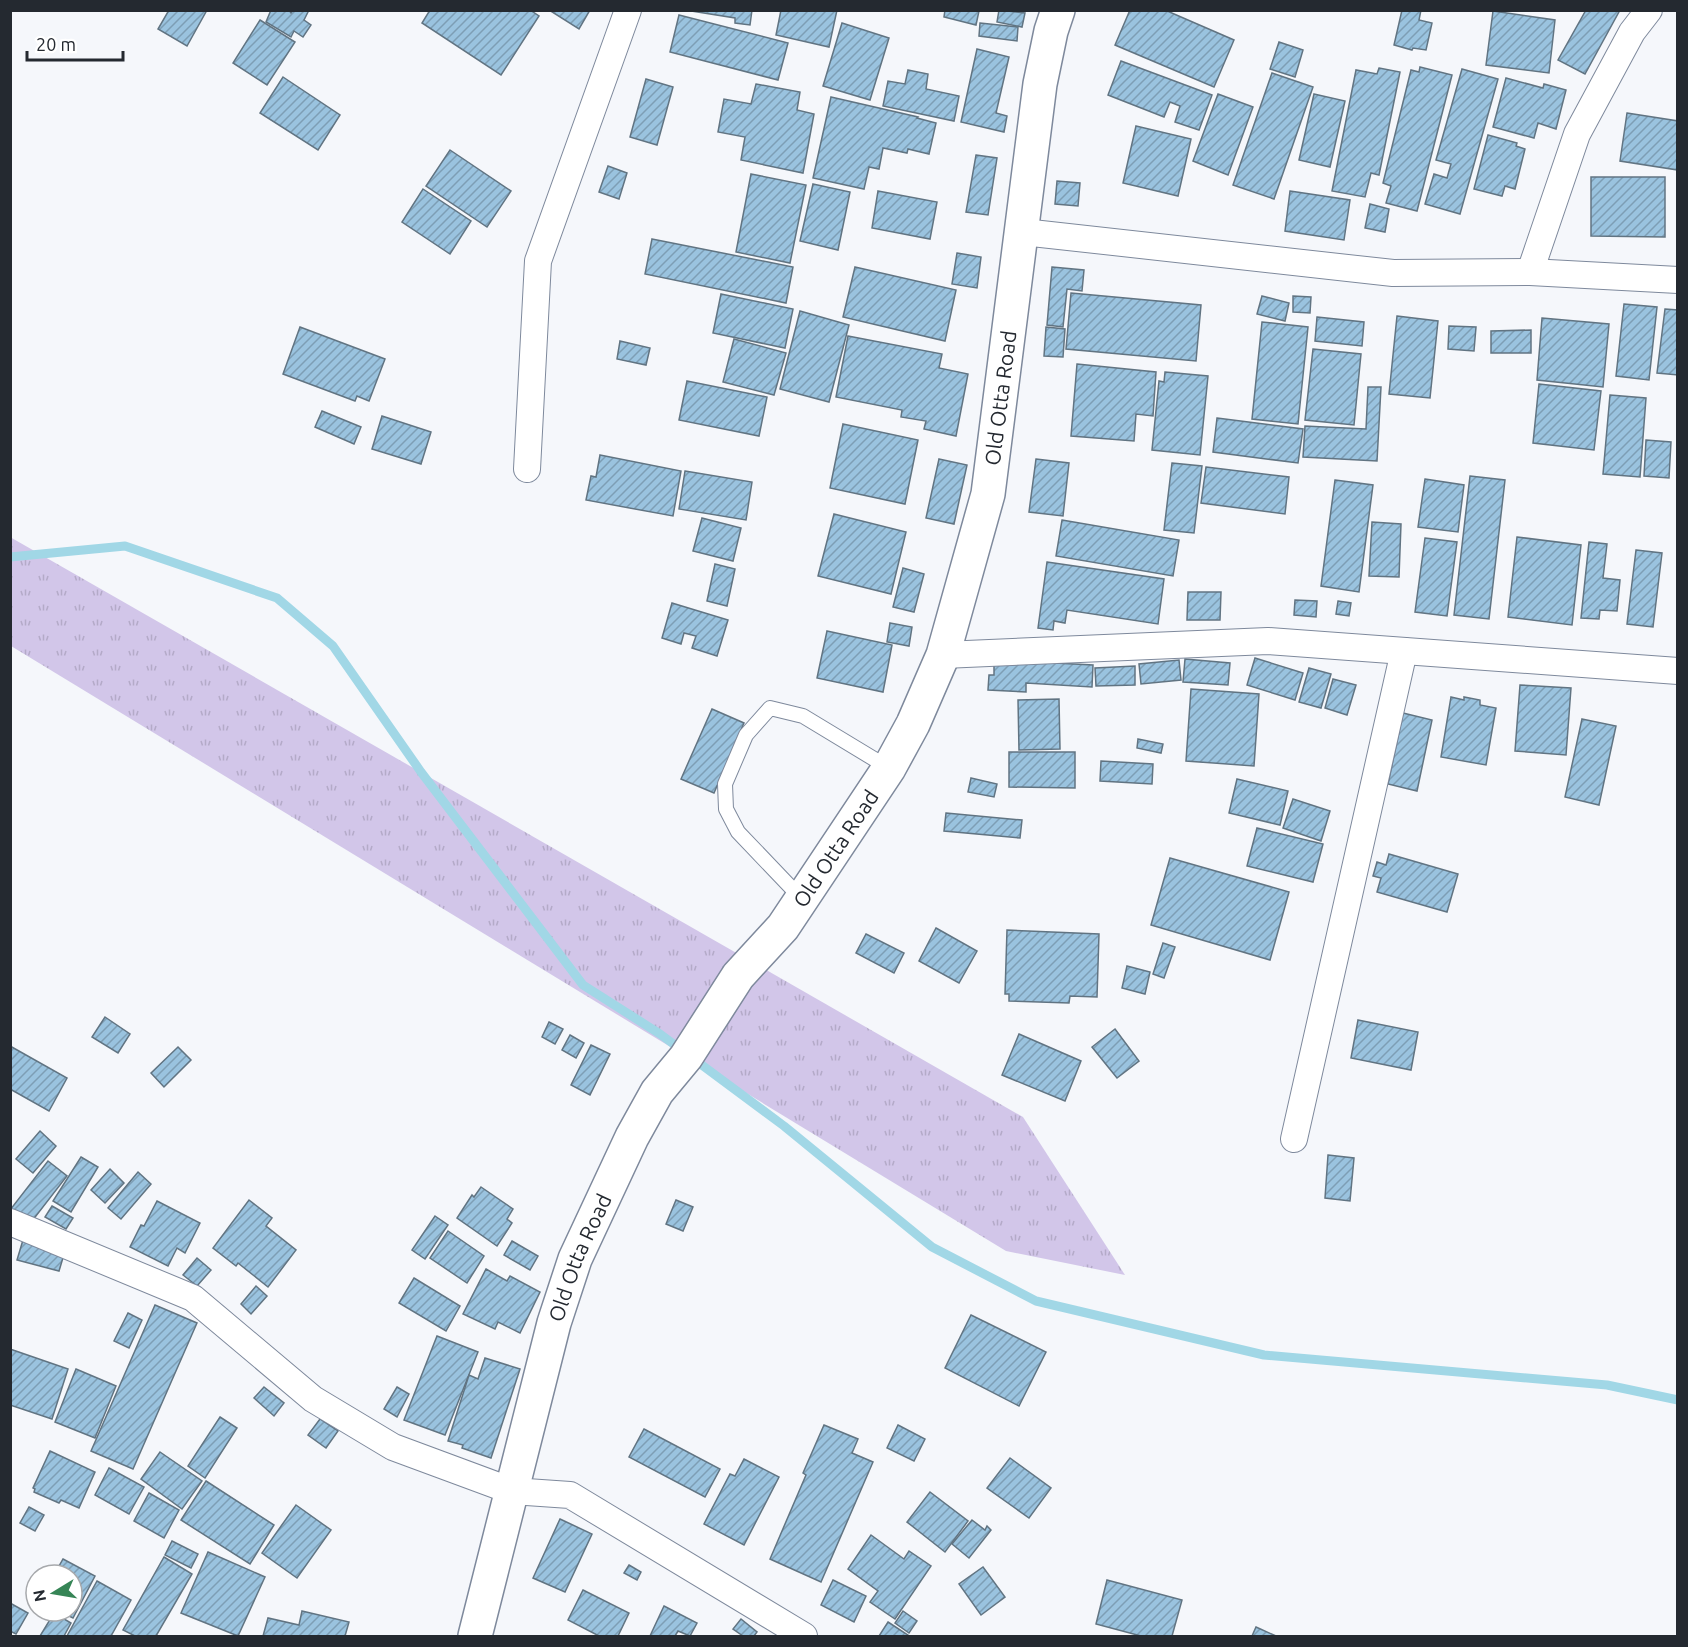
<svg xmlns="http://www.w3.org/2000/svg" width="1688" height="1647" font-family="Ubuntu,sans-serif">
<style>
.grass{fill:url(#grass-tufts)}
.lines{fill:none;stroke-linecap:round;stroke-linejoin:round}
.stream{stroke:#a1d7e6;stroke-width:9}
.building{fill:url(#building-hatch);stroke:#617482;stroke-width:1.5}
.service-casing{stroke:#7e899c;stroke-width:16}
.minor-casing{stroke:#7e899c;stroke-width:28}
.tertiary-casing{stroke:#7e899c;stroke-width:36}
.service{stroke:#fff;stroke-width:14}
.minor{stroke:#fff;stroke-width:26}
.tertiary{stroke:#fff;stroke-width:33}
.labels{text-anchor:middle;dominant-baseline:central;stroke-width:4.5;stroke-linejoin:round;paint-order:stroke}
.street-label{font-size:21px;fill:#242930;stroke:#fff}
</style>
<defs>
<pattern id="grass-tufts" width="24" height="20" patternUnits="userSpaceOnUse" patternTransform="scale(1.5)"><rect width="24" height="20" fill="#d2c6e9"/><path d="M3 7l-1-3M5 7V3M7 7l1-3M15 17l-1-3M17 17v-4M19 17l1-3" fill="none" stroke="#b4aac8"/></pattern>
<pattern id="building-hatch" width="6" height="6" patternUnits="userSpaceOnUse" patternTransform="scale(1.5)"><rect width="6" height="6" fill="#9ac3df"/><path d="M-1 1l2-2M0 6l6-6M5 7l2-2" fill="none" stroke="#7d9eb5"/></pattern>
</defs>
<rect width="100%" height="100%" fill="#f5f7fb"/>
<path class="grass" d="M 10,537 L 1023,1117 L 1125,1275 L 1006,1251 L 11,646 Z"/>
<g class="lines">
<path class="stream" d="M 10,557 L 125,546 L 277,598 L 333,646 L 421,772 L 583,985 L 660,1034 L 784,1126 L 932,1247 L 1036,1301 L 1264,1355 L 1607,1385 L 1678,1400"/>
</g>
<g class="building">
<path d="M 169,10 L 207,10 L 187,46 L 158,29 Z"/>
<path d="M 271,10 L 289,10 L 291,13 L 293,10 L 309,10 L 304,20 L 311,25 L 303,37 L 294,31 L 291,37 L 266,22 Z"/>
<path d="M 430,10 L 530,10 L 539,16 L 501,75 L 422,23 Z"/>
<path d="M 549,10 L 590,10 L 579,29 Z"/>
<path d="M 685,10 L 752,10 L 750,25 L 735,23 L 735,18 Z"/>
<path d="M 781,10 L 837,10 L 829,47 L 776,35 Z"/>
<path d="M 945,10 L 979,11 L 976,25 L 944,17 Z"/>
<path d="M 999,10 L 1025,13 L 1022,27 L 997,22 Z"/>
<path d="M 1130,10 L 1165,10 L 1234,40 L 1214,87 L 1115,45 Z"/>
<path d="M 1402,10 L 1421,10 L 1419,20 L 1432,23 L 1426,50 L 1413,48 L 1412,50 L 1394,45 Z"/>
<path d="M 1586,10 L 1620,10 L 1585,74 L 1558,60 Z"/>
<path d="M 1493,11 L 1555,20 L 1549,73 L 1486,65 Z"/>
<path d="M 679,15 L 788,43 L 778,80 L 670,52 Z"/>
<path d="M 260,20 L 295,42 L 267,85 L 233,63 Z"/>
<path d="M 842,23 L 889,38 L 870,100 L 823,86 Z"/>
<path d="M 980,23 L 1018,27 L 1017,41 L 979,36 Z"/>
<path d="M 1279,42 L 1303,50 L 1295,77 L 1270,69 Z"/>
<path d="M 977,49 L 1009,57 L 996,113 L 1007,116 L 1004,132 L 961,122 Z"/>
<path d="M 1121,61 L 1212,95 L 1199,130 L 1175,122 L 1180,106 L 1170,102 L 1164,117 L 1108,95 Z"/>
<path d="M 1420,67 L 1452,75 L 1417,211 L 1386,203 L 1391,186 L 1383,183 L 1411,70 L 1419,72 Z"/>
<path d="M 1379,68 L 1400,72 L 1379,175 L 1371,173 L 1365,197 L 1332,191 L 1356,70 L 1377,74 Z"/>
<path d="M 1462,69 L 1498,79 L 1460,214 L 1425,204 L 1434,174 L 1447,178 L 1451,164 L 1436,160 Z"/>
<path d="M 908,70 L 928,74 L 926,89 L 959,96 L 954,121 L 883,106 L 888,81 L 905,84 Z"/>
<path d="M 1272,73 L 1313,87 L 1274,199 L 1233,185 Z"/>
<path d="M 283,77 L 340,115 L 318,150 L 260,113 Z"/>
<path d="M 1506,78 L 1543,88 L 1544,84 L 1566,90 L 1556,129 L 1538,123 L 1534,138 L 1493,127 Z"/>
<path d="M 646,79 L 673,87 L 657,145 L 630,137 Z"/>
<path d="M 756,84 L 800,92 L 797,110 L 814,114 L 803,173 L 741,160 L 745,137 L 718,132 L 724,99 L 751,104 Z"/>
<path d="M 1218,94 L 1253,107 L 1228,175 L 1193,161 Z"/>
<path d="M 1314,94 L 1345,101 L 1330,167 L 1299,160 Z"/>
<path d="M 831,97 L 918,117 L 917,118 L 936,123 L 929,154 L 908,149 L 907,153 L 883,148 L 879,169 L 869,167 L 864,189 L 813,178 Z"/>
<path d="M 1627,113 L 1678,121 L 1678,170 L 1620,161 Z"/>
<path d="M 1136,126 L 1191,139 L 1178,196 L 1123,183 Z"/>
<path d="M 1488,135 L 1517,143 L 1516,146 L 1525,149 L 1515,189 L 1505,186 L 1502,196 L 1474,189 Z"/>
<path d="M 450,150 L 511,191 L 487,227 L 426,186 Z"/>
<path d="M 976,155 L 997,158 L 988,215 L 966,212 Z"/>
<path d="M 608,166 L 627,173 L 619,199 L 599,192 Z"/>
<path d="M 751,174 L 806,185 L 790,263 L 736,252 Z"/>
<path d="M 1591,177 L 1665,177 L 1665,237 L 1591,236 Z"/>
<path d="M 1057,181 L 1080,183 L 1078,206 L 1055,204 Z"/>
<path d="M 813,184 L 850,192 L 838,250 L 800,241 Z"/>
<path d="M 423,189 L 471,221 L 450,254 L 402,222 Z"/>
<path d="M 878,191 L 937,202 L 930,239 L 872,228 Z"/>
<path d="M 1290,191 L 1350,200 L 1344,240 L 1285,231 Z"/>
<path d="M 1370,204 L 1389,209 L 1385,232 L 1365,228 Z"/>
<path d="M 652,239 L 793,267 L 786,303 L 645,274 Z"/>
<path d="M 957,253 L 981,257 L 977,288 L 952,284 Z"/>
<path d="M 855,267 L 956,290 L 945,341 L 843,317 Z"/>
<path d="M 1052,267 L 1084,270 L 1082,291 L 1067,289 L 1063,327 L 1047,325 Z"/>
<path d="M 1071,293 L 1201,305 L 1196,361 L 1066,349 Z"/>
<path d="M 721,294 L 793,309 L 785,348 L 713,333 Z"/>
<path d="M 1262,296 L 1289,303 L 1285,321 L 1257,314 Z"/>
<path d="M 1293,296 L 1311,297 L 1310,313 L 1293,312 Z"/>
<path d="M 1624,304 L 1657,307 L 1649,380 L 1616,376 Z"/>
<path d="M 1665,309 L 1678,310 L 1678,375 L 1657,373 Z"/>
<path d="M 800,311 L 849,325 L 829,402 L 780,389 Z"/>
<path d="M 1397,316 L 1438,321 L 1430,398 L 1389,394 Z"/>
<path d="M 1317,317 L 1364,322 L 1362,346 L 1315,341 Z"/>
<path d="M 1542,318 L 1609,324 L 1603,387 L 1537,380 Z"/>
<path d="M 1262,322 L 1308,327 L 1298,424 L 1252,419 Z"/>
<path d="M 1449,326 L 1476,327 L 1474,351 L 1448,349 Z"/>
<path d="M 300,327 L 385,359 L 369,401 L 357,396 L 355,401 L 283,374 Z"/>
<path d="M 1046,327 L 1065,329 L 1063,357 L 1044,356 Z"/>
<path d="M 1531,330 L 1531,353 L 1491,353 L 1491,331 Z"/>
<path d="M 848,336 L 942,354 L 939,368 L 968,374 L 956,436 L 924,429 L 926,421 L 901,417 L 902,410 L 836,397 Z"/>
<path d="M 734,339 L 786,353 L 774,395 L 723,382 Z"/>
<path d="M 620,341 L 650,348 L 646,365 L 617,359 Z"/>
<path d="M 1313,349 L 1361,354 L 1354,425 L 1305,420 Z"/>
<path d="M 1077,364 L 1156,372 L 1153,416 L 1136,414 L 1134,441 L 1071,436 Z"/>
<path d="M 1165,372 L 1208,376 L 1200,455 L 1152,450 L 1159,381 L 1164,382 Z"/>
<path d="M 687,381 L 767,397 L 759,436 L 679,420 Z"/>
<path d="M 1539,384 L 1601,391 L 1594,450 L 1533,443 Z"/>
<path d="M 1368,387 L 1381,387 L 1377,461 L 1303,457 L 1305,426 L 1366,429 Z"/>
<path d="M 1610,395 L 1646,398 L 1640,477 L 1603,474 Z"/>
<path d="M 322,411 L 361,427 L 354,444 L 315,427 Z"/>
<path d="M 382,416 L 431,432 L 421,464 L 372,449 Z"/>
<path d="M 1217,418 L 1303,429 L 1298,463 L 1213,452 Z"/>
<path d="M 843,424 L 918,440 L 905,504 L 830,488 Z"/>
<path d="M 1646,440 L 1671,442 L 1669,478 L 1644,476 Z"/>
<path d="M 600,455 L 681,471 L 673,516 L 586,500 L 591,476 L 596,477 Z"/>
<path d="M 939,459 L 967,465 L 954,524 L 926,518 Z"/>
<path d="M 1036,459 L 1069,463 L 1063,516 L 1029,512 Z"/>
<path d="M 1172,463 L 1202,466 L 1194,533 L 1164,530 Z"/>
<path d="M 1206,467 L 1289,477 L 1285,514 L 1201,503 Z"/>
<path d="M 685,471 L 752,482 L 746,520 L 679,509 Z"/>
<path d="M 1470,476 L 1505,480 L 1489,619 L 1454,615 Z"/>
<path d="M 1425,479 L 1464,485 L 1458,532 L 1418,527 Z"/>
<path d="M 1335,480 L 1373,485 L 1359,592 L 1321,586 Z"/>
<path d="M 834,514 L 906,532 L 891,594 L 818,576 Z"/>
<path d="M 702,518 L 741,528 L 733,561 L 693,551 Z"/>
<path d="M 1062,520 L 1179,540 L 1173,576 L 1056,556 Z"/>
<path d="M 1372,522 L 1401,524 L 1399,577 L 1369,576 Z"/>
<path d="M 1517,537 L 1581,545 L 1572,625 L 1508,617 Z"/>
<path d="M 1425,538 L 1457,542 L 1447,616 L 1415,612 Z"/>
<path d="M 1589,542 L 1607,544 L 1603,578 L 1620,580 L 1617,611 L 1600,610 L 1599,619 L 1581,618 Z"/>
<path d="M 1636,550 L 1662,553 L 1653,627 L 1627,624 Z"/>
<path d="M 1047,562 L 1164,579 L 1158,624 L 1067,610 L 1065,623 L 1054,621 L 1053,630 L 1038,628 Z"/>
<path d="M 715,564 L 735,569 L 727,606 L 707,601 Z"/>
<path d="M 903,568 L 924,574 L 914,612 L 893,607 Z"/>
<path d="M 1188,592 L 1221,592 L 1220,620 L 1187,620 Z"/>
<path d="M 1295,600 L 1317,601 L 1316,617 L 1294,615 Z"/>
<path d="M 1338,601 L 1351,603 L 1349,616 L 1336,614 Z"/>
<path d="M 672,603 L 728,620 L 717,656 L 692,648 L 696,636 L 684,633 L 681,644 L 662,638 Z"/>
<path d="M 890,623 L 912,627 L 909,646 L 887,642 Z"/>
<path d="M 827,631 L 892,645 L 883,692 L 817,678 Z"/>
<path d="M 1255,658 L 1303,673 L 1295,700 L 1247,685 Z"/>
<path d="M 1185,659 L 1230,663 L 1228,685 L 1183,682 Z"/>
<path d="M 994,660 L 1093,665 L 1092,687 L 1026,683 L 1026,692 L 988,690 L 989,675 L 994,675 Z"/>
<path d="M 1179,660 L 1181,680 L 1141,684 L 1139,664 Z"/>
<path d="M 1135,666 L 1135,685 L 1096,686 L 1095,668 Z"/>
<path d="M 1309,668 L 1331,674 L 1321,708 L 1299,702 Z"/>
<path d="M 1333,679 L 1356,685 L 1347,715 L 1325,708 Z"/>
<path d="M 1520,685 L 1571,688 L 1566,755 L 1515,751 Z"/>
<path d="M 1191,689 L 1259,694 L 1254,766 L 1186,761 Z"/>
<path d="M 1451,697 L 1464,700 L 1464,697 L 1480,700 L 1480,705 L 1496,708 L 1486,765 L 1441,757 Z"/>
<path d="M 1059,699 L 1060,749 L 1019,750 L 1018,700 Z"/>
<path d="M 712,709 L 744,723 L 714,793 L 681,779 Z"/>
<path d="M 1403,713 L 1432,720 L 1417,791 L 1388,784 Z"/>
<path d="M 1582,719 L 1616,726 L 1599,805 L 1565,797 Z"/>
<path d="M 1138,739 L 1163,744 L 1161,753 L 1137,748 Z"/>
<path d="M 1009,752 L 1075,752 L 1075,788 L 1009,787 Z"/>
<path d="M 1101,761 L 1153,764 L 1152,784 L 1100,781 Z"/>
<path d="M 971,778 L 997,784 L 994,797 L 968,792 Z"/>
<path d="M 1237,779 L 1288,791 L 1280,825 L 1229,813 Z"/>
<path d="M 1293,799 L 1330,811 L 1321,841 L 1283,828 Z"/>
<path d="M 946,813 L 1022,820 L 1020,838 L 944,831 Z"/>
<path d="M 1257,828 L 1323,844 L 1313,882 L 1247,866 Z"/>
<path d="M 1389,854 L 1458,874 L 1447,912 L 1377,892 L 1381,878 L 1373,876 L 1377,862 L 1386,865 Z"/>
<path d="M 1170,858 L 1289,892 L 1270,960 L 1151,925 Z"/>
<path d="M 936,928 L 977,951 L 959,983 L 919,961 Z"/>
<path d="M 1007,930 L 1099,934 L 1097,997 L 1070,996 L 1069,1003 L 1009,1001 L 1009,994 L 1005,994 Z"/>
<path d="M 866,934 L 904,953 L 894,973 L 856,953 Z"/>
<path d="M 1163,943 L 1175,947 L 1164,978 L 1153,974 Z"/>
<path d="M 1127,966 L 1150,972 L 1145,994 L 1122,988 Z"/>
<path d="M 105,1017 L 130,1034 L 118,1053 L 92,1037 Z"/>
<path d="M 1358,1020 L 1418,1032 L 1411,1070 L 1351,1058 Z"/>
<path d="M 549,1022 L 563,1029 L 555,1044 L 542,1037 Z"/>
<path d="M 1115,1029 L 1139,1061 L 1117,1078 L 1092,1047 Z"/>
<path d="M 1019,1034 L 1081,1061 L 1065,1101 L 1002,1075 Z"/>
<path d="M 570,1035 L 584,1043 L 576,1058 L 562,1050 Z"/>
<path d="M 591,1045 L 610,1054 L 590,1095 L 571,1085 Z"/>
<path d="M 10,1046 L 67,1078 L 49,1111 L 10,1089 Z"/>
<path d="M 178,1047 L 191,1060 L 164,1087 L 151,1073 Z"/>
<path d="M 40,1131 L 56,1146 L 33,1173 L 16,1159 Z"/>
<path d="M 1328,1155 L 1354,1158 L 1350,1201 L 1325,1198 Z"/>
<path d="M 81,1157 L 98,1167 L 71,1212 L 53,1201 Z"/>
<path d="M 48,1161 L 67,1176 L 29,1225 L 10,1210 Z"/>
<path d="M 110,1169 L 124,1183 L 105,1203 L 91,1190 Z"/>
<path d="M 138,1172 L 151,1184 L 121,1219 L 108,1208 Z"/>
<path d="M 481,1187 L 513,1209 L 507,1219 L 512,1223 L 497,1246 L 457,1218 L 472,1195 L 474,1197 Z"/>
<path d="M 249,1200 L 272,1218 L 266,1226 L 296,1250 L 268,1287 L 238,1263 L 236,1266 L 213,1248 Z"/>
<path d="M 676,1200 L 693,1207 L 683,1231 L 666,1224 Z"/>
<path d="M 157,1201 L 200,1223 L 185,1253 L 177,1248 L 168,1266 L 130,1247 L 141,1225 L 144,1226 Z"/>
<path d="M 52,1206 L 73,1218 L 66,1229 L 45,1217 Z"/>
<path d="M 435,1216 L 448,1225 L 425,1259 L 412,1250 Z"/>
<path d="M 448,1231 L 484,1256 L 467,1283 L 430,1258 Z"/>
<path d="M 23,1240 L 65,1251 L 59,1271 L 17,1260 Z"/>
<path d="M 512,1241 L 538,1256 L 530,1270 L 504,1255 Z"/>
<path d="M 197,1258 L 211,1270 L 197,1286 L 183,1275 Z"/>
<path d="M 486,1269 L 507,1281 L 510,1276 L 540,1292 L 520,1333 L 498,1322 L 495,1329 L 463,1314 Z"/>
<path d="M 414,1278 L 460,1306 L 446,1331 L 399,1303 Z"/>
<path d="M 256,1286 L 267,1296 L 251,1314 L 241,1304 Z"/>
<path d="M 155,1305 L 197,1323 L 133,1469 L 91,1451 Z"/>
<path d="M 128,1313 L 142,1320 L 129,1348 L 114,1341 Z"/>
<path d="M 971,1315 L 1046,1352 L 1019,1406 L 945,1368 Z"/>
<path d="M 437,1336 L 478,1352 L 445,1435 L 404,1420 Z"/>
<path d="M 10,1349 L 68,1369 L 52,1419 L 10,1405 Z"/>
<path d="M 485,1358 L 520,1369 L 491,1458 L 462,1448 L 463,1445 L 448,1441 L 469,1375 L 478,1379 Z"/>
<path d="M 76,1369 L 116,1386 L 95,1438 L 55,1422 Z"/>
<path d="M 264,1387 L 284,1403 L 274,1416 L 254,1398 Z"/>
<path d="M 397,1387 L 409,1394 L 397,1417 L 384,1409 Z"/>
<path d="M 220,1417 L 237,1428 L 205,1478 L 188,1466 Z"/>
<path d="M 320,1419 L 338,1431 L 326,1448 L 308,1435 Z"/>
<path d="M 824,1425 L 858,1439 L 852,1453 L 873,1462 L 821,1582 L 770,1559 L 806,1475 L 803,1473 Z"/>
<path d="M 898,1425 L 925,1439 L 914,1461 L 887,1448 Z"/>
<path d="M 644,1429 L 720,1469 L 705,1497 L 629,1457 Z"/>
<path d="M 50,1451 L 95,1472 L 79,1508 L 61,1500 L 59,1503 L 34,1492 L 35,1489 L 33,1488 Z"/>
<path d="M 160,1452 L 202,1481 L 182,1509 L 141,1479 Z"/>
<path d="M 1010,1458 L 1051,1488 L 1029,1518 L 987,1488 Z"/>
<path d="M 744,1459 L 779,1477 L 744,1545 L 704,1524 L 730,1474 L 735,1476 Z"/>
<path d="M 109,1468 L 144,1487 L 129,1514 L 95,1495 Z"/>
<path d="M 206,1481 L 274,1525 L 250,1564 L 181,1520 Z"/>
<path d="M 930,1492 L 968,1521 L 945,1552 L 907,1522 Z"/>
<path d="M 149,1493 L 179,1510 L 164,1538 L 134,1521 Z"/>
<path d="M 296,1505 L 331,1530 L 297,1578 L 262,1553 Z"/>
<path d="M 29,1507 L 44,1515 L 35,1531 L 20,1523 Z"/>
<path d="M 560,1519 L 592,1534 L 565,1592 L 533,1578 Z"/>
<path d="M 972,1520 L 985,1530 L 987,1526 L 991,1530 L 969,1558 L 952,1544 Z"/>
<path d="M 871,1535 L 904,1559 L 909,1551 L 931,1566 L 895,1619 L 870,1602 L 878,1591 L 848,1569 Z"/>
<path d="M 172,1541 L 198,1554 L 191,1568 L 165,1555 Z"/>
<path d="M 208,1552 L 265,1577 L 238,1636 L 181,1613 Z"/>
<path d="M 164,1557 L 192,1574 L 156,1636 L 135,1636 L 123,1630 Z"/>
<path d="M 63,1559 L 95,1576 L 73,1618 L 59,1611 L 72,1611 L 72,1575 L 54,1575 Z"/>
<path d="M 629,1565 L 641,1572 L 637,1580 L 624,1573 Z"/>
<path d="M 983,1567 L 1005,1597 L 981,1615 L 959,1584 Z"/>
<path d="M 833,1580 L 866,1596 L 854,1622 L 821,1605 Z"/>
<path d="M 1107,1580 L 1182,1600 L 1172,1636 L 1141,1636 L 1096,1624 Z"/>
<path d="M 97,1581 L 131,1600 L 111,1636 L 67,1636 Z"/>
<path d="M 583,1590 L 629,1613 L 618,1636 L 599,1636 L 568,1620 Z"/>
<path d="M 10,1603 L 28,1613 L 16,1634 L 10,1631 Z"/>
<path d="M 664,1606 L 697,1623 L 690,1636 L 678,1631 L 675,1636 L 650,1636 Z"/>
<path d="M 302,1611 L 349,1622 L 345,1636 L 263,1636 L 268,1618 L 299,1625 Z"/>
<path d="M 903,1611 L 917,1621 L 909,1633 L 895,1623 Z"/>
<path d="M 54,1613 L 71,1623 L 64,1636 L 40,1636 Z"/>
<path d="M 741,1619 L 757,1632 L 754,1636 L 743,1636 L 733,1629 Z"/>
<path d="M 888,1622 L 908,1635 L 907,1636 L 879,1636 Z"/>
<path d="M 1256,1627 L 1276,1636 L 1252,1636 Z"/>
</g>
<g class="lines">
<g class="service-casing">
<path id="service" d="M 801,898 L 738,832 L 726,809 L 725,784 L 746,735 L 770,708 L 803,716 L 889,768"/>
</g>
<g class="minor-casing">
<g id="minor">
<path d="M 1023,232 L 1393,273 L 1530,272 L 1678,280"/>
<path d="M 1530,272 L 1577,134 L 1632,32 L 1649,10"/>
<path d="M 527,469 L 538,261 L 628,10"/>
<path d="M 943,655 L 1268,641 L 1678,671"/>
<path d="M 1294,1139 L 1404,651"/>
<path d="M 10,1222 L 193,1298 L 313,1399 L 393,1447 L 512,1491 L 570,1495 L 804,1636"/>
</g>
</g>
<g class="tertiary-casing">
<g id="tertiary">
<path id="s1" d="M 475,1636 L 554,1323 L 575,1259 L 632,1137 L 657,1092 L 686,1057 L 738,976 L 783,927 L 889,768 L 913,724 L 943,655 L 988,494 L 1040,84 L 1051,31 L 1058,10"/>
</g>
</g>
<use href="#service" class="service"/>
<use href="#minor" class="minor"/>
<use href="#tertiary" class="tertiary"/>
</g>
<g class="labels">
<g class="street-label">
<text stroke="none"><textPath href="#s1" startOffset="1365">Old Otta Road</textPath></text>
<text stroke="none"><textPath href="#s1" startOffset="879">Old Otta Road</textPath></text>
<text stroke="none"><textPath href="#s1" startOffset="393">Old Otta Road</textPath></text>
</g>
</g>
<rect width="1688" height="1647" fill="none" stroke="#242930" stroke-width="24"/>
<g transform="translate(54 1593) rotate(259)"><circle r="28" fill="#ffffff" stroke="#a7a9ac" stroke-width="1.5"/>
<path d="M0-4.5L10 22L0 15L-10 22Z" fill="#368556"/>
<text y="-9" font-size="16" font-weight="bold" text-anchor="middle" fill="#242930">N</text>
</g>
<path d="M27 51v9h96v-9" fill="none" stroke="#242930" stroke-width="3"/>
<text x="36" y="51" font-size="18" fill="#242930" stroke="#ffffff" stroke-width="4.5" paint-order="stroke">20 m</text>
</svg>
